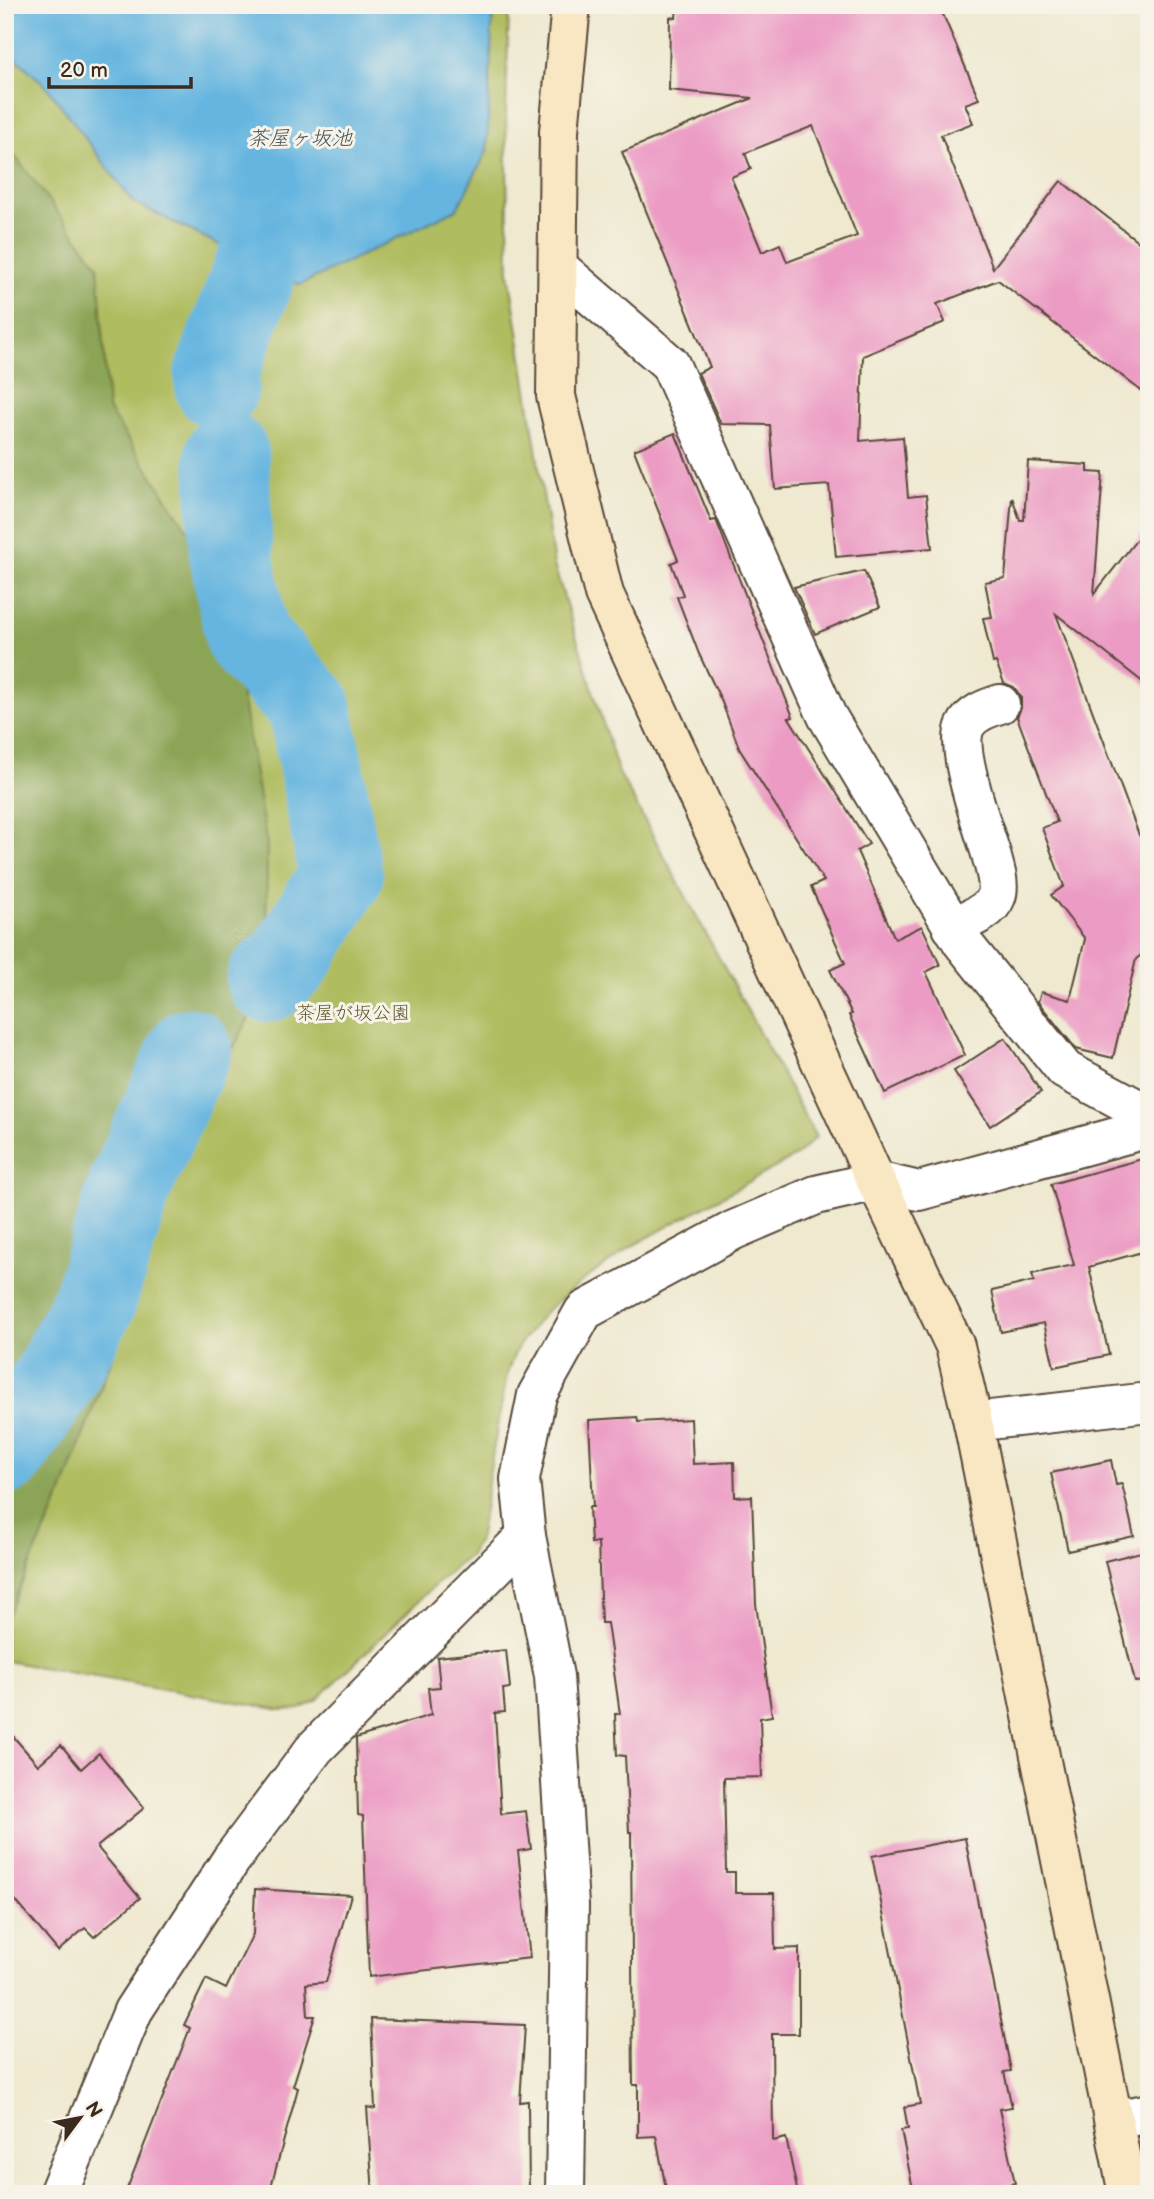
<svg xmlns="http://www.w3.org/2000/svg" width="1154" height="2199" font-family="'Balsamiq Sans','Klee One',sans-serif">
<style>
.green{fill:#afbc5e;stroke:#75733e;stroke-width:2}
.forest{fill:#8ba455;stroke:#63673a;stroke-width:2}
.water{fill:#65b5e0;stroke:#50707f;stroke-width:2}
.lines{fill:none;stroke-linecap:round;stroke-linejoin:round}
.river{stroke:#65b5e0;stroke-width:84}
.building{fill:#ec9cc4;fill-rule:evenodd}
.street-casing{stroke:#564739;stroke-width:42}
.secondary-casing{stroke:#564739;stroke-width:42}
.street{stroke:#fff;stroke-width:38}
.secondary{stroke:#f9e7c3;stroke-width:38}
.labels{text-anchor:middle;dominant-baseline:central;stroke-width:6;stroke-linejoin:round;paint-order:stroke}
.park-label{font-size:19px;fill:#5e5631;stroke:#f7f3e8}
.water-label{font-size:21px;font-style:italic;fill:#485458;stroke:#f7f3e8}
</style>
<rect width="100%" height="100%" fill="#f7f3e8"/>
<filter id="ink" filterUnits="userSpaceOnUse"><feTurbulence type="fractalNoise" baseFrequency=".0143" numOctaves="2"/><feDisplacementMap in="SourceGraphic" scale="14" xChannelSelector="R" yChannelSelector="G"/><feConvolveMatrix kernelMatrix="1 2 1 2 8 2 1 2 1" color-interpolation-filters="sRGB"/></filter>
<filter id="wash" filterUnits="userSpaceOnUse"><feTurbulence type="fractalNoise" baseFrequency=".00686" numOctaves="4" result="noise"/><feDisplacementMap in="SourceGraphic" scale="28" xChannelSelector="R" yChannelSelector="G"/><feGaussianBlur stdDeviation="1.57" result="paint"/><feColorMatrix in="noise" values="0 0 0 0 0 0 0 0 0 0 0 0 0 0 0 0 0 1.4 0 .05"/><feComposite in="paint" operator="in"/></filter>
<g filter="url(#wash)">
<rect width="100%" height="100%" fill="#efe9d0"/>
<path class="green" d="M 5,5 L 509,5 L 506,112 L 509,273 L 554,565 L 618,771 L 816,1137 L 796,1156 L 634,1245 L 581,1282 L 546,1311 L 517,1348 L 508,1370 L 493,1451 L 480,1536 L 470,1555 L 436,1584 L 318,1699 L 300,1709 L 282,1710 L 5,1661 Z"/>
<path class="forest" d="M 5,143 L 98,265 L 108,409 L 223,584 L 267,845 L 266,984 L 179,1155 L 122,1331 L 61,1495 L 5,1621 Z"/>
<path class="water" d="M 5,5 L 493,5 L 487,151 L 457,209 L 300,285 L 133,202 L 47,87 L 5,48 Z"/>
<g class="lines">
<g class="river">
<path d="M 217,387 L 216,375 L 257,264"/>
<path d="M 227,454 L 231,553 L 247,638 L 310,707 L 341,876 L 289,961 L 268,980"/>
<path d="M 5,1453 L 54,1380 L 94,1302 L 130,1186 L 190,1050"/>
</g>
</g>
<g id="blocks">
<g class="building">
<path d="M 677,5 L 939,5 L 979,99 L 965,104 L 973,123 L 941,135 L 993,268 L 1061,181 L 1149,250 L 1149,397 L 998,280 L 937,304 L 945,322 L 863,356 L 860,441 L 903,437 L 908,497 L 926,495 L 932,548 L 836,557 L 829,485 L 775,489 L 770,425 L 721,424 L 698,373 L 710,367 L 622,152 L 753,98 L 669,90 L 670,17 L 676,18 ZM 813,126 L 857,236 L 787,262 L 780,244 L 762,252 L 731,177 L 751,169 L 745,153 Z"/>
<path d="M 675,433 L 711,521 L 716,520 L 720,530 L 793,717 L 789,718 L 869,844 L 857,851 L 895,939 L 922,926 L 940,965 L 926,972 L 965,1055 L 885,1093 L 849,1015 L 852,1014 L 830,970 L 845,963 L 811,887 L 824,881 L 740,750 L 721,700 L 699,654 L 677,597 L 683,595 L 671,563 L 678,560 L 634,450 Z"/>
<path d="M 1028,461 L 1088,465 L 1088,472 L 1103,473 L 1094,594 L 1149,524 L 1149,687 L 1056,614 L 1139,835 L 1149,848 L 1149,949 L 1136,959 L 1113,1058 L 1076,1049 L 1038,1002 L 1041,992 L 1070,1000 L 1085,939 L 1051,895 L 1064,886 L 1042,828 L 1057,822 L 1017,717 L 1021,708 L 1021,697 L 1014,687 L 1004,683 L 996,662 L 993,663 L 983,618 L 992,617 L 985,582 L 1005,578 L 1012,497 L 1020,520 L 1024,520 Z"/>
<path d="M 864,571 L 880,607 L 815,634 L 794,587 Z"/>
<path d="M 1005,1038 L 1041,1092 L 990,1126 L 954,1071 Z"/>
<path d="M 1149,1157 L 1149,1250 L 1089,1267 L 1109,1355 L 1054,1367 L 1044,1323 L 1001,1332 L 992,1291 L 1034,1281 L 1032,1274 L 1074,1265 L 1051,1184 Z"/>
<path d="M 637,1417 L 638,1422 L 691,1419 L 693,1464 L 734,1462 L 735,1497 L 752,1496 L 756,1604 L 772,1716 L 760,1718 L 762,1777 L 724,1778 L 726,1872 L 735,1872 L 735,1893 L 774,1893 L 775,1949 L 799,1948 L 799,2034 L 772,2034 L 773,2141 L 786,2138 L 798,2194 L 667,2194 L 656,2136 L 638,2137 L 638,2085 L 633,2085 L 631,1832 L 629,1832 L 625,1756 L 617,1755 L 615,1714 L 620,1714 L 607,1623 L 601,1623 L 598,1542 L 591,1543 L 589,1507 L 593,1507 L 589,1420 Z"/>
<path d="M 1111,1460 L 1116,1485 L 1122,1484 L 1134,1536 L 1068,1551 L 1051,1473 Z"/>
<path d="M 1149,1550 L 1149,1681 L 1135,1682 L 1105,1561 Z"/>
<path d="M 506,1650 L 510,1688 L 503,1689 L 505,1712 L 495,1713 L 501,1814 L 526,1811 L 531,1849 L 518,1851 L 530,1958 L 369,1977 L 363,1816 L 358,1815 L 356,1738 L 431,1715 L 428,1688 L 440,1687 L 437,1657 Z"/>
<path d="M 5,1727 L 38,1765 L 61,1745 L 81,1769 L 99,1753 L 144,1808 L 97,1847 L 140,1898 L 94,1937 L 85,1928 L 58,1951 L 5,1888 Z"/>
<path d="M 965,1838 L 1011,2071 L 1004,2072 L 1012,2107 L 999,2109 L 1015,2183 L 1009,2184 L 1011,2194 L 914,2194 L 901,2130 L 908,2129 L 904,2107 L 920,2104 L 872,1856 Z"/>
<path d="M 255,1889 L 351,1895 L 326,1982 L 306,1984 L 308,2016 L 315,2016 L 293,2086 L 298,2088 L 269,2194 L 125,2194 L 190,2028 L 184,2025 L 206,1979 L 226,1989 L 253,1934 Z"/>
<path d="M 371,2019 L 525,2025 L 520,2102 L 528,2101 L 529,2194 L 373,2194 L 367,2107 L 375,2109 Z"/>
</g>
</g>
</g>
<g filter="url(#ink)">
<use href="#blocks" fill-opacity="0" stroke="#564739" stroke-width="2"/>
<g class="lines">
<g class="street-casing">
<g id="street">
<path d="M 558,267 L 670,364 L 827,716 L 962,942 L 1065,1070 L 1149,1115"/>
<path d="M 952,927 C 966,920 990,913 996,897 C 1001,884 994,867 991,854 C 983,828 955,750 965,727 C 971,714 987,708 1000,704"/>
<path d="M 973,1422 L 1149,1402"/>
<path d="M 1115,2120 L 1149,2113"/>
<path d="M 58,2194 L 133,2011 L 231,1860 L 315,1748 L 526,1536"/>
<path d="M 565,2194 L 569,1905 L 554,1676 L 526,1536 L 520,1479 L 537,1395 L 584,1311 L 734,1230 L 816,1195 L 876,1181 L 919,1191 L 1149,1128"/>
</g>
</g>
<g class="secondary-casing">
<path id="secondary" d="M 571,5 L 559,131 L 556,396 L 604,594 L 876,1181 L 955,1346 L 973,1422 L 1128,2194"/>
</g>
<use href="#street" class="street"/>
<use href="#secondary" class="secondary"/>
</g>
</g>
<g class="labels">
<g class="park-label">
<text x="353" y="1013">茶屋が坂公園</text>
</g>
<g class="water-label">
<text x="300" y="138">茶屋ヶ坂池</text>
</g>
</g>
<rect width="1154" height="2199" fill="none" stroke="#f7f3e8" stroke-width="28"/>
<g transform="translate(80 2118) rotate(58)" stroke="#f7f3e8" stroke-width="5" paint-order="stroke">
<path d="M0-5L12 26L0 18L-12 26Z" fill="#3b2a1e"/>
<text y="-10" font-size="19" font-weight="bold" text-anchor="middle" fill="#3b2a1e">N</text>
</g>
<path d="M49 77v10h142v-10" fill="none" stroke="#3b2a1e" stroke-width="3.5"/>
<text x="60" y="77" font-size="21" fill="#3b2a1e" stroke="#f7f3e8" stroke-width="5" paint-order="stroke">20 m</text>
</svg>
